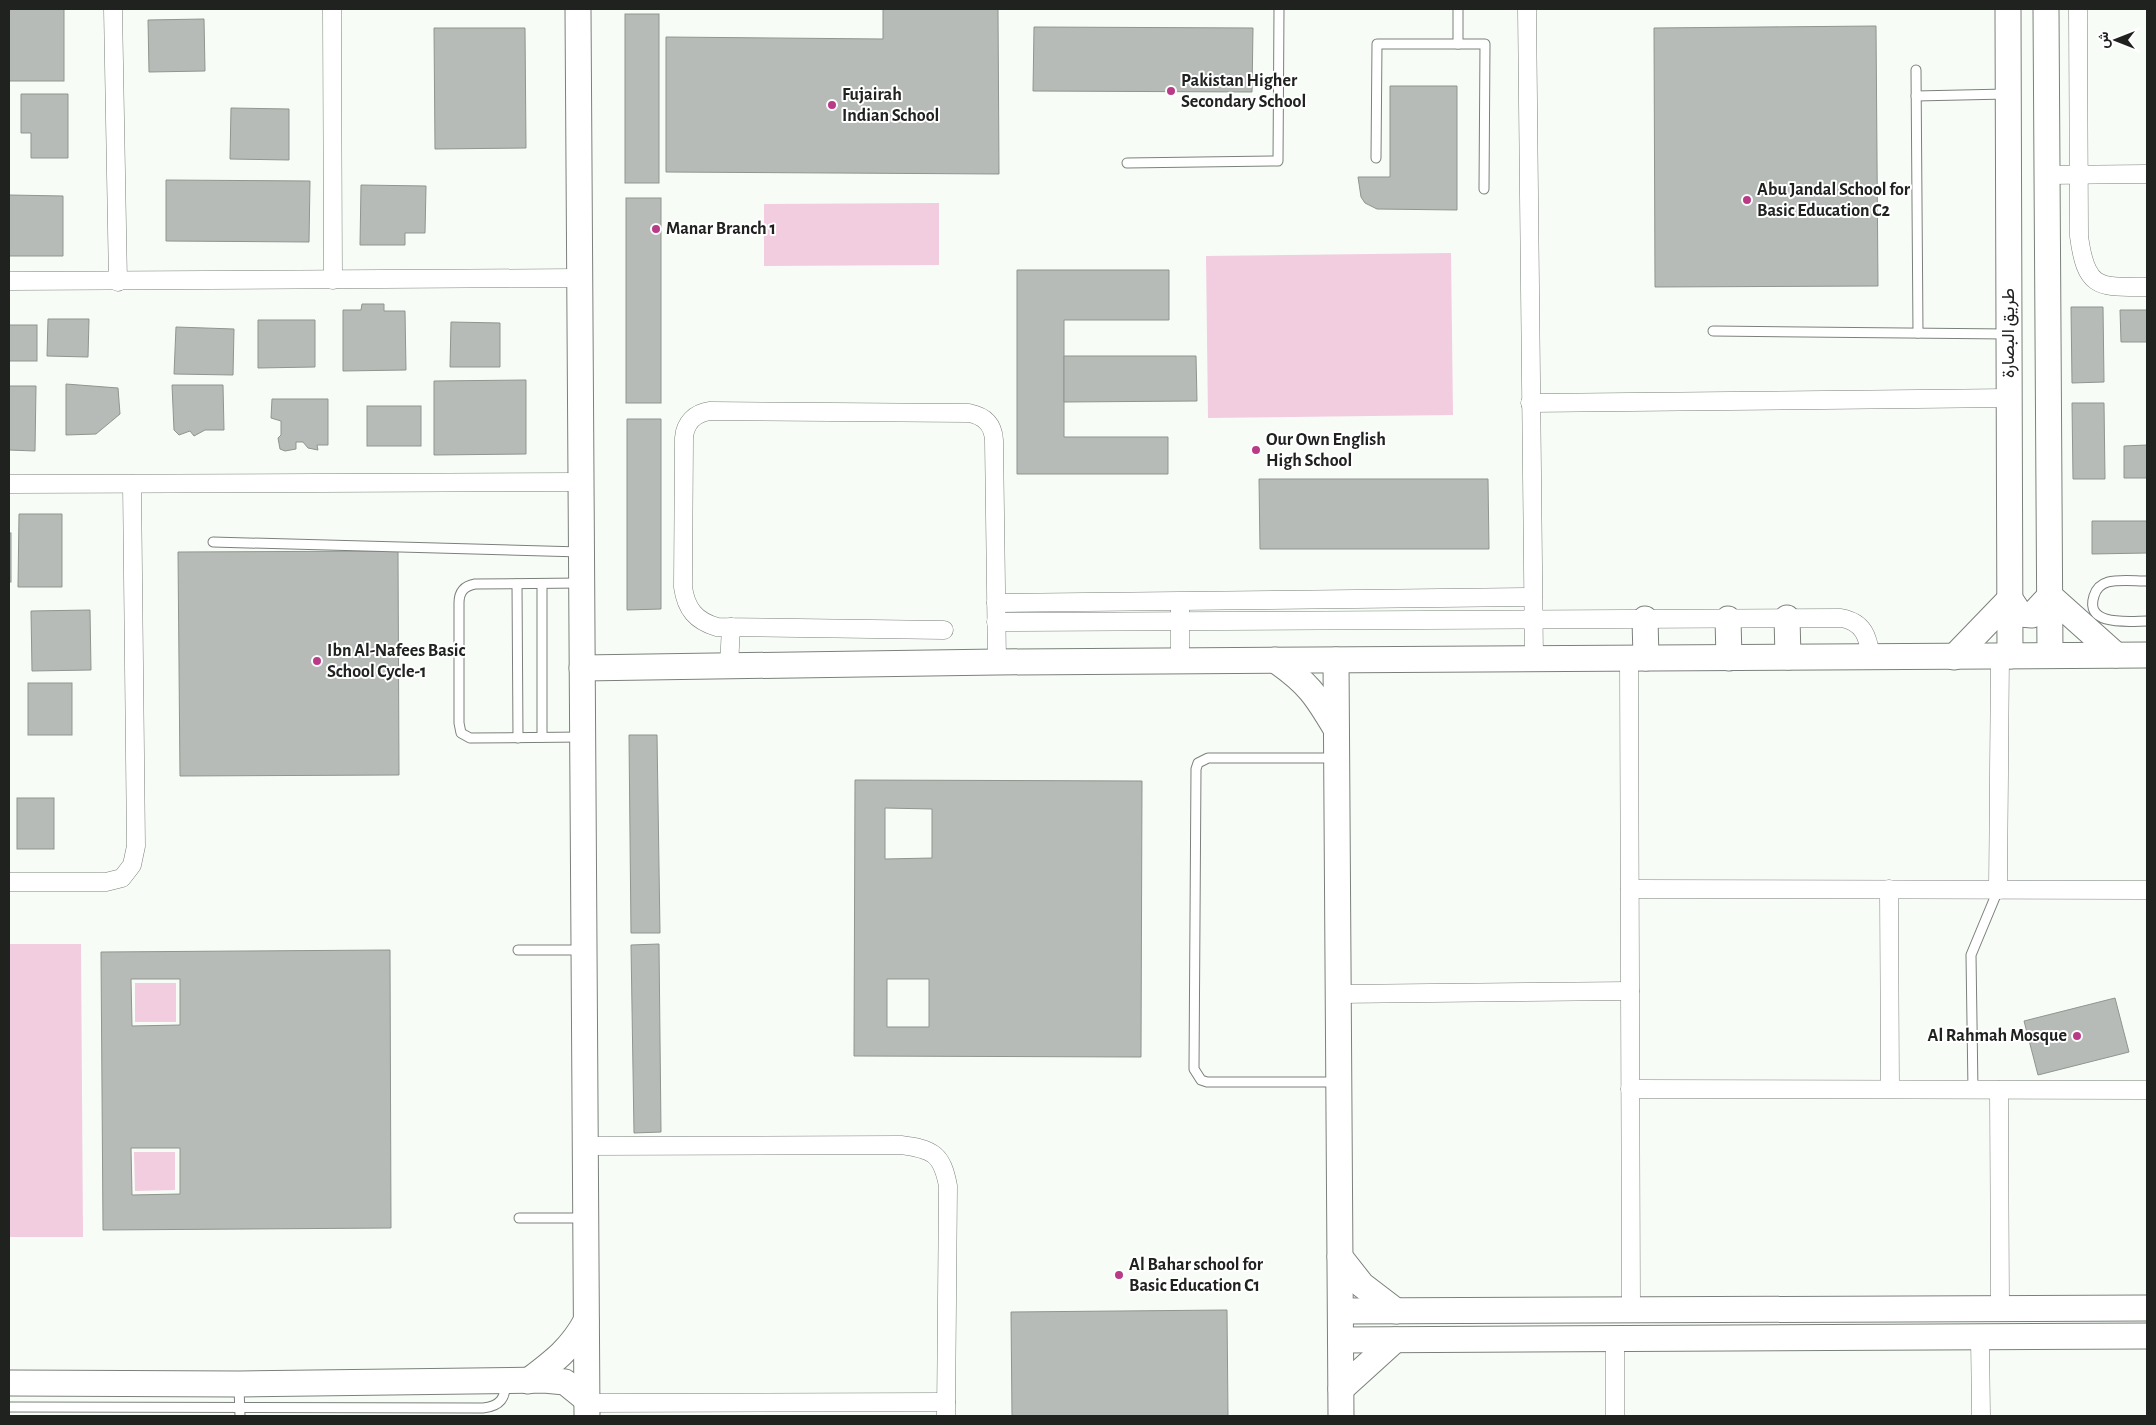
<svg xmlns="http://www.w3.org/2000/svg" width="2156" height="1425" font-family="'Alegreya Sans',Vazirmatn,sans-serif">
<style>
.green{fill:#f2ccdf}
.building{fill:#b7bbb7;stroke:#919590;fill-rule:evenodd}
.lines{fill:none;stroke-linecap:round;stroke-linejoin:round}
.lane-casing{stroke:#7c807c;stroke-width:11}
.street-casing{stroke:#7c807c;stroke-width:19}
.secondary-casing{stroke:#7c807c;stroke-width:27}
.lane{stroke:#fff;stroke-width:9}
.street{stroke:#fff;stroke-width:18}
.secondary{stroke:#fff;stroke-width:25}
.poi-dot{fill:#b93b88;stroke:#fff;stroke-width:2}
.labels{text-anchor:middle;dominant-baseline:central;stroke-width:4;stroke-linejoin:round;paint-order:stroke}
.poi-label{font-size:18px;font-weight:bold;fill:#202220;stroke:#fff;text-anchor:start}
.street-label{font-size:18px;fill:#202220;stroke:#fff}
</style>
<rect width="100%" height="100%" fill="#f7fcf7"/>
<g class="green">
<path d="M 939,203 L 939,265 L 764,266 L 764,204 Z"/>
<path d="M 1451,253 L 1453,415 L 1208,418 L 1206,256 Z"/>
<path d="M 9,944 L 81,944 L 83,1237 L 9,1237 Z"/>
<rect x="135" y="983" width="41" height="39"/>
<path d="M 134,1152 L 175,1152 L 175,1190 L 135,1191 Z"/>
</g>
<g class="building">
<rect x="9" y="9" width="55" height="72"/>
<path d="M 883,9 L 998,9 L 999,174 L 666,172 L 666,37 L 883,39 Z"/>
<rect x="625" y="14" width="34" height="169"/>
<path d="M 204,19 L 205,71 L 149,72 L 148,20 Z"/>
<path d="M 1876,26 L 1878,286 L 1655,287 L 1654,28 Z"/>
<path d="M 1034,27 L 1253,28 L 1252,92 L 1033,91 Z"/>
<path d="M 434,28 L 525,28 L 526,148 L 435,149 Z"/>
<path d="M 1390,86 L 1457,86 L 1457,210 L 1377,209 L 1365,203 L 1361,197 L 1358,177 L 1390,177 Z"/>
<path d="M 21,94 L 68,94 L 68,158 L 31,158 L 31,133 L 21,133 Z"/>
<path d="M 231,108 L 289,109 L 289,160 L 230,159 Z"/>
<path d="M 166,180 L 310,181 L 309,242 L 166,241 Z"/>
<path d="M 361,185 L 426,186 L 425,233 L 405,233 L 405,245 L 360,245 Z"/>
<path d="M 9,195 L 63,196 L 63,256 L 9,256 Z"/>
<rect x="626" y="198" width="35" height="205"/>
<path d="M 1017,270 L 1169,270 L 1169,320 L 1064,320 L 1064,437 L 1168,437 L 1168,474 L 1017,474 Z"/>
<path d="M 362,304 L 384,304 L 384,311 L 405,311 L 406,370 L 343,371 L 343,310 L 361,310 Z"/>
<path d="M 2071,307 L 2103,307 L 2104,382 L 2072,383 Z"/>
<path d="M 2120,310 L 2147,310 L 2147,342 L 2121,342 Z"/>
<path d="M 48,319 L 89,319 L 88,357 L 47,356 Z"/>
<path d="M 258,320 L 315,320 L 315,367 L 258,368 Z"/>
<path d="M 451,322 L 500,323 L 500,367 L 450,367 Z"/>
<rect x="9" y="325" width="28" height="36"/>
<path d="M 176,327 L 234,329 L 233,375 L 174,374 Z"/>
<path d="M 1064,356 L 1196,356 L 1197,401 L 1064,402 Z"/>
<path d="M 526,380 L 526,454 L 434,455 L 434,381 Z"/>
<path d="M 66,384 L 118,388 L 120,414 L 96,434 L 66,435 Z"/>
<path d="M 172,385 L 223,385 L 224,430 L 205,430 L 194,436 L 190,431 L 179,435 L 174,430 Z"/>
<path d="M 9,386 L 36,386 L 35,451 L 9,450 Z"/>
<path d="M 272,399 L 328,399 L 328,445 L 317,445 L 318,450 L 308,448 L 303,442 L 296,442 L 296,449 L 285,451 L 280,449 L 278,438 L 281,435 L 281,421 L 271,418 Z"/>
<path d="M 2072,403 L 2104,403 L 2105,479 L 2073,479 Z"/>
<rect x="367" y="406" width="54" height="40"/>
<path d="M 627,419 L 661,419 L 661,609 L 627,610 Z"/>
<path d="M 2147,445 L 2147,478 L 2124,478 L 2124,446 Z"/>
<path d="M 1259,479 L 1488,479 L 1489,549 L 1260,549 Z"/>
<path d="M 19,514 L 62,514 L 62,587 L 18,587 Z"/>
<path d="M 2092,521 L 2147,521 L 2147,553 L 2092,554 Z"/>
<rect x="9" y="533" width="2" height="49"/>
<path d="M 398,551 L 399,775 L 180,776 L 178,552 Z"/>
<path d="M 90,610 L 91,670 L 32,671 L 31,611 Z"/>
<rect x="28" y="683" width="44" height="52"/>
<path d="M 629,735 L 657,735 L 660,933 L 631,933 Z"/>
<path d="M 855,780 L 1142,781 L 1141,1057 L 854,1056 ZM 885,808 L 932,809 L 932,858 L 885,859 ZM 887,979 L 929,979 L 929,1027 L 887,1027 Z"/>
<rect x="17" y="798" width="37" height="51"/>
<path d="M 659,944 L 661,1132 L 634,1133 L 631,945 Z"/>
<path d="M 390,950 L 391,1228 L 103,1230 L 101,952 ZM 131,979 L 180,979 L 180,1025 L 132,1026 ZM 131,1148 L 180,1148 L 180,1194 L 132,1195 Z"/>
<path d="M 2115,998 L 2129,1052 L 2038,1075 L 2024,1021 Z"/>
<path d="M 1227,1310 L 1228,1416 L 1012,1416 L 1011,1312 Z"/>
</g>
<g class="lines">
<g class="lane-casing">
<g id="lane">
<path d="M 1458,9 L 1458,44"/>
<path d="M 1916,70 L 1918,333"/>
<path d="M 1916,96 L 2006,94"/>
<path d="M 1376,158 L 1377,44 L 1485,44 L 1484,189"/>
<path d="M 1127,163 L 1278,161 L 1279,9"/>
<path d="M 1713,331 L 2007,334"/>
<path d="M 213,542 L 581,552"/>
<path d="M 2147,581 C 2135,581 2119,579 2108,582 C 2101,584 2096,589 2094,596 C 2084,627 2130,621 2147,621"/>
<path d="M 581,583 L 475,584 C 464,586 459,592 459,603 L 459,723 L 461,733 L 470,738 L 582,737"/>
<path d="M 517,584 L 518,738"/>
<path d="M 542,584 L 542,737"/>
<path d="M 1336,758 L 1208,758 L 1198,763 L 1196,769 L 1194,1069 L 1201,1080 L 1207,1082 L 1338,1082"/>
<path d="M 518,950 L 584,950"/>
<path d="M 1973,1090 L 1971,955 L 1998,890"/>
<path d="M 519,1218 L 584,1218"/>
<path d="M 239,1387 L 240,1416"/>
<path d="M 9,1407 L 483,1408 C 501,1406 505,1398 506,1382"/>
</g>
</g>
<g class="street-casing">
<g id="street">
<path d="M 113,9 L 118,282"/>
<path d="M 332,9 L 333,280"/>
<path d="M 1527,9 L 1534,659"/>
<path d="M 2078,9 L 2079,236 C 2086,290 2099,287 2147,287"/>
<path d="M 2046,175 L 2147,174"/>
<path d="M 9,281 L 580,278"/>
<path d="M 1530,403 L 2009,398"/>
<path d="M 9,484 L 581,482"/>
<path d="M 996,603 L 1533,597"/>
<path d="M 1180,609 L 1180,661"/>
<path d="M 996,622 L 1841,618 C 1864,622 1868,637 1871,657"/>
<path d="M 944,630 L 717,627 C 696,621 686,609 683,587 L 684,438 C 685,423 695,413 710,411 L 969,413 C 984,416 993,424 994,440 L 997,662"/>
<path d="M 1629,658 L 1631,1310"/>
<path d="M 729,666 L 731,627"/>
<path d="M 9,882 L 106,882 L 122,878 L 132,865 L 136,846 L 132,484"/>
<path d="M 1630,889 L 2147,890"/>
<path d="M 1889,889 L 1890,1089"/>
<path d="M 1998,890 L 2000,656"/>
<path d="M 1337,994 L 1630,991"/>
<path d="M 1630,1089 L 2147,1090"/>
<path d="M 1999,1090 L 2000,1308"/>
<path d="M 585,1146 L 901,1145 C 933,1149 942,1154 948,1186 L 946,1416"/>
<path d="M 1980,1337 L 1981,1416"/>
<path d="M 1615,1338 L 1615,1416"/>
<path d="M 586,1403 L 946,1402"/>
</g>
</g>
<g class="secondary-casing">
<g id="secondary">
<path d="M 578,9 L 587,1416"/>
<path d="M 2008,9 L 2010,656"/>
<path d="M 2046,9 L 2050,655"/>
<path d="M 1787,618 L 1788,657"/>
<path d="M 1645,619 L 1646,658"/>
<path d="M 1728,619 L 1729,658"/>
<path d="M 1954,657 L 2010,599 L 2020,614 L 2032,615 L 2050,596 L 2116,655"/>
<path d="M 1275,660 C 1308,683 1316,695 1336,729"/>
<path d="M 1336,660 L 1341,1416"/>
<path d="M 582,668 L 997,662 L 2147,655"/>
<path d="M 1340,1257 L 1362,1285 L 1396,1311"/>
<path d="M 1342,1311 L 2147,1308"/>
<path d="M 1342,1340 L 2147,1336"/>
<path d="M 528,1381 C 553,1362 571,1349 586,1321"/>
<path d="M 9,1383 L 239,1384 L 544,1380 L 565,1382 L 586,1399"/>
<path d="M 1341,1389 L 1395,1340"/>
</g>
</g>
<use href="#lane" class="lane"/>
<use href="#street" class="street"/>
<use href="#secondary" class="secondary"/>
</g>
<g class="poi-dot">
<circle cx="1171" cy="91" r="5"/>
<circle cx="832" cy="105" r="5"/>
<circle cx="1747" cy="200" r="5"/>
<circle cx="656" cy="229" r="5"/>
<circle cx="1256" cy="450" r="5"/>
<circle cx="317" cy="661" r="5"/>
<circle cx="2077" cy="1036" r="5"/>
<circle cx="1119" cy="1275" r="5"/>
</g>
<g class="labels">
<g class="poi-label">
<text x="1181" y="81">Pakistan Higher<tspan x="1181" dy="21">Secondary School</tspan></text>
<text x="842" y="95">Fujairah<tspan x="842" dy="21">Indian School</tspan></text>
<text x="1757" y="190">Abu Jandal School for<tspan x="1757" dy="21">Basic Education C2</tspan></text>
<text x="666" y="229">Manar Branch 1</text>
<text x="1266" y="440">Our Own English<tspan x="1266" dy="21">High School</tspan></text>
<text x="327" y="651">Ibn Al-Nafees Basic<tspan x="327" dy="21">School Cycle-1</tspan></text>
<text x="2067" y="1036" text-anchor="end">Al Rahmah Mosque</text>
<text x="1129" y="1265">Al Bahar school for<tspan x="1129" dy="21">Basic Education C1</tspan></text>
</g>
<g class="street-label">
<text transform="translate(2009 333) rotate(-90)">طريق البصارة</text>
</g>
</g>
<rect width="2156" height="1425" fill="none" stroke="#202220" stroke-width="20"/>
<g transform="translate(2116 40) rotate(270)" stroke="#ffffff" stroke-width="4" paint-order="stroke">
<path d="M0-4L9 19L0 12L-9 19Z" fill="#202220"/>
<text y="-8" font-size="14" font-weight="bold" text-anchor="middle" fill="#202220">ش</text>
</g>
</svg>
